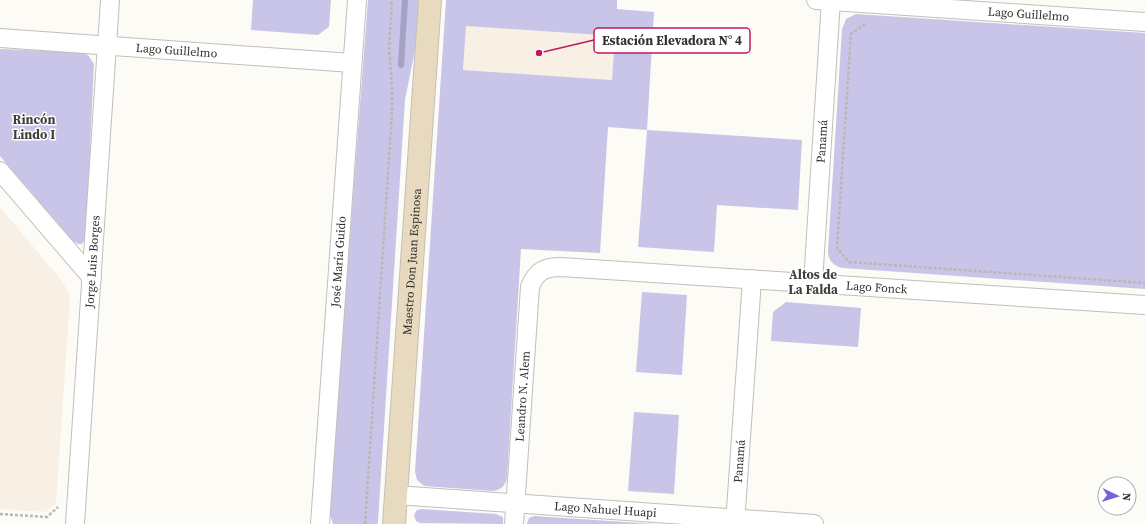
<svg xmlns="http://www.w3.org/2000/svg" width="1145" height="524" font-family="'Source Serif 4',serif">
<style>
.built{fill:#f8f0e5}
.green{fill:#c8c5e9;fill-rule:evenodd}
.lines{fill:none;stroke-linecap:round;stroke-linejoin:round}
.stream{stroke:#a5a2c5;stroke-width:6}
.minor-casing{stroke:#c2bfbb;stroke-width:20}
.secondary-casing{stroke:#c2bfbb;stroke-width:24}
.path{stroke:#b9b7b3;stroke-width:2.5;stroke-dasharray:3 2;stroke-linecap:butt}
.minor{stroke:#fff;stroke-width:18}
.secondary{stroke:#e8dabe;stroke-width:22}
.labels{text-anchor:middle;dominant-baseline:central;stroke-width:3;stroke-linejoin:round;paint-order:stroke}
.street-label{font-size:12px;fill:#302f2d;stroke:#fff}
.neighbourhood-label{font-size:13px;font-weight:bold;fill:#403d3a;stroke:#fff}
.leader{fill:none;stroke:#c2185b;stroke-width:1.5}
.callout-dot{fill:#c2185b;stroke:#fff;stroke-width:1.5}
.callout{fill:#fff;stroke:#c2185b;stroke-width:1.5}
.callout-label{font-size:13px;text-anchor:middle;font-weight:bold;fill:#302f2d}
</style>
<rect width="100%" height="100%" fill="#fdfbf6"/>
<g class="built">
<path d="M 466,26 L 615,36 L 612,80 L 463,70 Z"/>
<path d="M 0,207 L 61,280 L 68,291 L 70,298 L 56,504 L 45,512 L 0,509 Z"/>
</g>
<g class="green">
<path d="M 253,0 L 331,0 L 329,27 L 318,35 L 251,30 Z"/>
<path d="M 368,0 L 420,0 L 418,35 L 405,100 L 378,522 L 377,524 L 333,524 L 329,512 Z"/>
<path d="M 446,0 L 617,0 L 617,9 L 654,12 L 647,130 L 802,140 L 798,210 L 717,205 L 714,252 L 638,247 L 647,130 L 608,127 L 600,253 L 521,249 L 507,477 C 506,486 501,490 492,491 L 424,486 L 417,480 L 415,472 ZM 466,26 L 615,36 L 612,80 L 463,70 Z"/>
<path d="M 856,14 L 1145,33 L 1145,289 L 843,268 C 834,266 828,261 828,251 L 842,29 L 846,19 Z"/>
<path d="M 0,49 L 78,52 L 88,55 L 94,64 L 86,237 L 82,244 L 78,244 L 73,241 L 0,156 Z"/>
<path d="M 642,292 L 687,295 L 682,375 L 636,372 Z"/>
<path d="M 786,302 L 861,308 L 858,347 L 771,341 L 773,312 Z"/>
<path d="M 634,412 L 679,415 L 674,494 L 628,491 Z"/>
<path d="M 421,509 L 496,514 L 503,517 L 503,524 L 420,523 L 416,521 L 414,515 L 417,510 Z"/>
<path d="M 534,516 L 655,524 L 527,524 L 529,518 Z"/>
</g>
<g class="lines">
<path class="stream" d="M 401,65 L 405,0"/>
<g class="minor-casing">
<g id="minor">
<path id="s1" d="M 816,0 L 1145,22"/>
<path id="s2" d="M 0,38 L 352,63"/>
<path d="M 0,171 L 92,278"/>
<path id="s3" d="M 813,283 L 831,0"/>
<path id="s4" d="M 396,495 L 814,524"/>
<path id="s5" d="M 75,524 L 110,0"/>
<path id="s6" d="M 320,524 L 357,0"/>
<path id="s7" d="M 514,524 L 530,287 C 536,271 545,267 561,267 L 1145,305"/>
<path id="s8" d="M 735,524 L 752,279"/>
</g>
</g>
<g class="secondary-casing">
<g id="secondary">
<path id="s9" d="M 394,524 L 430,0"/>
</g>
</g>
<g class="path">
<path d="M 865,24 L 851,34 L 837,248 L 849,262 L 1145,283"/>
<path d="M 0,514 L 47,517 L 58,507"/>
<path d="M 365,524 L 392,112 L 392,86 L 389,48 L 392,0"/>
</g>
<use href="#minor" class="minor"/>
<use href="#secondary" class="secondary"/>
</g>
<g class="labels">
<g class="street-label">
<text stroke="none"><textPath href="#s1" startOffset="213">Lago Guillelmo</textPath></text>
<text stroke="none"><textPath href="#s2" startOffset="177">Lago Guillelmo</textPath></text>
<text stroke="none"><textPath href="#s3" startOffset="142">Panamá</textPath></text>
<text stroke="none"><textPath href="#s5" startOffset="263">Jorge Luis Borges</textPath></text>
<text stroke="none"><textPath href="#s6" startOffset="263">José María Guido</textPath></text>
<text stroke="none"><textPath href="#s9" startOffset="263">Maestro Don Juan Espinosa</textPath></text>
<text stroke="none"><textPath href="#s7" startOffset="594">Lago Fonck</textPath></text>
<text stroke="none"><textPath href="#s7" startOffset="128">Leandro N. Alem</textPath></text>
<text stroke="none"><textPath href="#s8" startOffset="63">Panamá</textPath></text>
<text stroke="none"><textPath href="#s4" startOffset="210">Lago Nahuel Huapi</textPath></text>
</g>
<g class="neighbourhood-label">
<text x="34" y="119">Rincón<tspan x="34" dy="15">Lindo I</tspan></text>
<text x="813" y="274">Altos de<tspan x="813" dy="15">La Falda</tspan></text>
</g>
</g>
<path class="leader" d="M539 53L594 40"/>
<circle class="callout-dot" cx="539" cy="53" r="4"/>
<rect class="callout" x="594" y="28" width="156" height="25" rx="4"/>
<g class="callout-label">
<text x="672" y="45">Estación Elevadora N° 4</text>
</g>
<g transform="translate(1117 496) rotate(94)"><circle r="19" fill="#ffffff" stroke="#acacab"/>
<path d="M0-3L7 15L0 10L-7 15Z" fill="#7b60db"/>
<text y="-6" font-size="11" font-weight="bold" text-anchor="middle" fill="#302f2d">N</text>
</g>
</svg>
